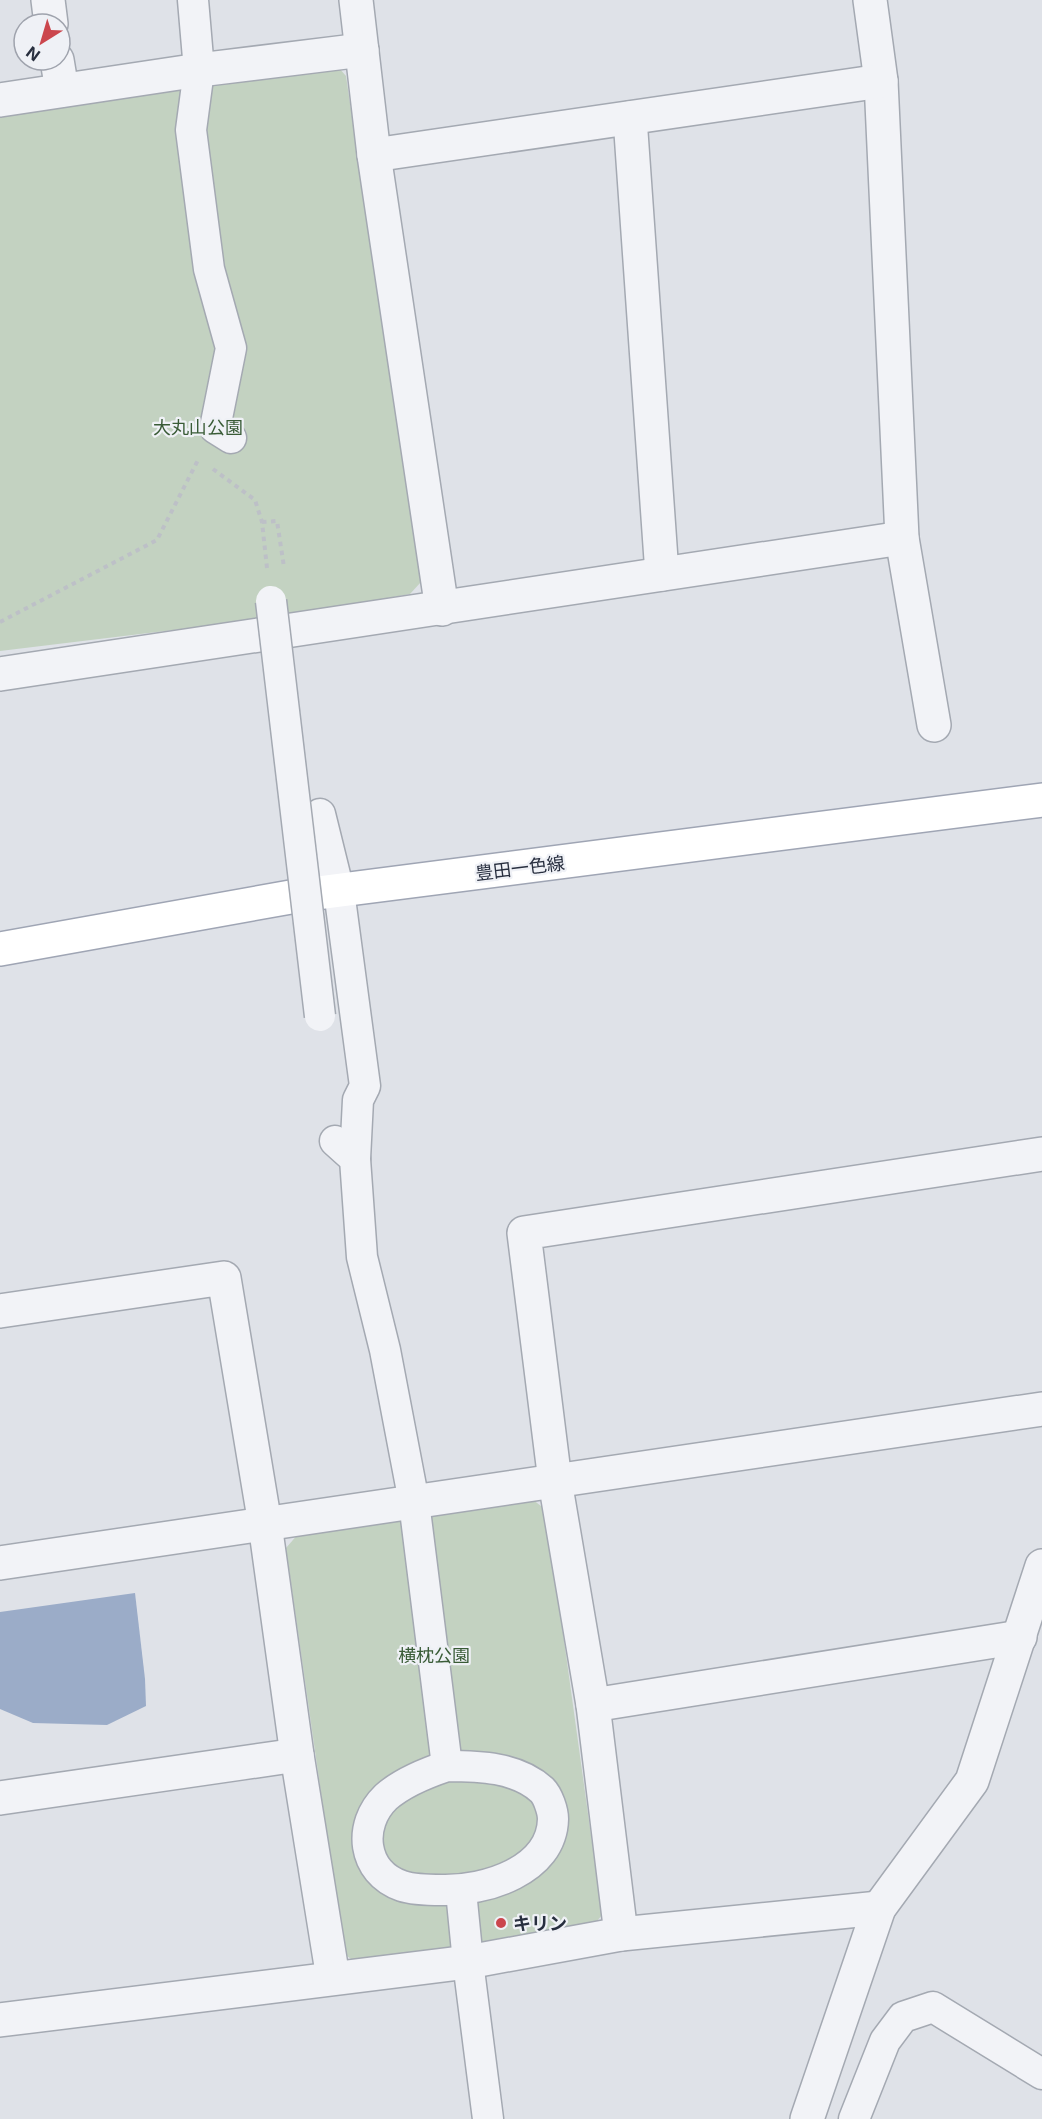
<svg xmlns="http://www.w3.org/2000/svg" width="1042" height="2119" font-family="Inter,'Noto Sans JP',sans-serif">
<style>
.green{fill:#c3d2c1}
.water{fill:#9bacc8}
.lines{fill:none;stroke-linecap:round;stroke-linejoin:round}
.pedestrian-casing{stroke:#a4a9b2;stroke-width:33}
.minor-casing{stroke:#a4a9b2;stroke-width:36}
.primary-casing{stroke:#9fa5b4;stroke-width:36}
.path{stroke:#bdc0c7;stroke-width:4;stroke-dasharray:4.5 4.5;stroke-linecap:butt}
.pedestrian{stroke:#f2f3f7;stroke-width:30}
.minor{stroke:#f2f3f7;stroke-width:33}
.primary{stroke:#fff;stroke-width:33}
.pedestrian-bridge-casing{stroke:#a4a9b2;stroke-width:33;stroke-linecap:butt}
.pedestrian-bridge{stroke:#f2f3f7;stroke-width:30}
.poi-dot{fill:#cb464d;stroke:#eff1f6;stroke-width:2}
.labels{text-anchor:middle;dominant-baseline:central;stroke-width:4.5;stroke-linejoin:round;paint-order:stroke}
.park-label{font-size:18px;fill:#395b36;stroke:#eff1f6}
.street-label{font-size:18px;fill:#282f3f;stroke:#eff1f6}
.poi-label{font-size:18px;font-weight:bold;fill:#282f3f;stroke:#eff1f6;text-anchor:start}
</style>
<rect width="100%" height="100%" fill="#dfe2e8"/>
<g class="green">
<path d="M 339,68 L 346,76 L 421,582 L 410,594 L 280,617 L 0,651 L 0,115 Z"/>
<path d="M 532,1499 L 546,1510 L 602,1915 L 593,1926 L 354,1961 L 344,1954 L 286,1548 L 299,1533 L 416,1519 Z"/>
</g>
<path class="water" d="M 135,1593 L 145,1679 L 146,1706 L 107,1725 L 33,1723 L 0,1709 L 0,1612 Z"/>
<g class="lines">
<g class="pedestrian-casing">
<g id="pedestrian">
<path d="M 193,0 L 199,70 L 191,130 L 209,269 L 231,348 L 215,428 L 231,438"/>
<path d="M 320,814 L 339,891 L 365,1086 L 358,1100 L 355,1159"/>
<path d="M 335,1141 L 355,1159 L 362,1257 L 385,1350 L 414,1502 L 447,1766"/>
<path d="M 447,1766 C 479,1766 517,1767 542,1790 C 548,1796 553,1811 553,1819 C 552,1871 485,1891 442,1890 C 430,1890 414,1890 402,1886 C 362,1872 357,1825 386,1797 C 403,1782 426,1773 447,1766 Z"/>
<path d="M 461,1891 L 468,1962 L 488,2119"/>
<path d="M 854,2119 L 885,2041 L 903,2017 L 933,2007 L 1042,2074"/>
</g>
</g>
<g class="minor-casing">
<g id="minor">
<path d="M 48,0 L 51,24"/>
<path d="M 356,0 L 374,155 L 442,609"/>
<path d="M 870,0 L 881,81 L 902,538 L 934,725"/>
<path d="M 57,60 L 62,90"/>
<path d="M 0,100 L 199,70 L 362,50"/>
<path d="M 630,118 L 662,574"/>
<path d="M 374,155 L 881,81"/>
<path d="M 0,674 L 902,538"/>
<path d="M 0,1311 L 224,1278 L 265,1524 L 297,1755 L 333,1978"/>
<path d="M 0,1563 L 1042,1409"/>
<path d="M 593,1705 L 1020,1637"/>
<path d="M 0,1798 L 297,1755"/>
<path d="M 621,1934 L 593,1705 L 555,1481 L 524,1233 L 1042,1154"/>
<path d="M 0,2020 L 468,1962 L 621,1934 L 879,1908"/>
<path d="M 807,2119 L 879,1908 L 972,1781 L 1042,1566"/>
</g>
</g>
<g class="primary-casing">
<path id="primary" d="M 0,949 L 302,895 L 1042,800"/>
</g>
<g class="path">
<path d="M 213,469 L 255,500 L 262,522 L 267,568"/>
<path d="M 262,522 L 277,521 L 284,567"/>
<path d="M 0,622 L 157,540 L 199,458"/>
</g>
<use href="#pedestrian" class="pedestrian"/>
<use href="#minor" class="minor"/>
<use href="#primary" class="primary"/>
<g class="pedestrian-bridge-casing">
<path id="pedestrian-bridge" d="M 271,601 L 320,1016"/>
</g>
<use href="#pedestrian-bridge" class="pedestrian-bridge"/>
</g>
<circle class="poi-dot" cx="501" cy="1923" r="6"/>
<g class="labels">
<g class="park-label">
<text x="198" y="427">大丸山公園</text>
<text x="434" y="1655">横枕公園</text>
</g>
<g class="street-label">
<text transform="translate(520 868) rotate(-7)">豊田一色線</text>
</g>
<g class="poi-label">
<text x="513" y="1923">キリン</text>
</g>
</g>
<g transform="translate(42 42) rotate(217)"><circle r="28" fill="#eff1f6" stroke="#9fa3ad" stroke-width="1.5"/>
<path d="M0-4.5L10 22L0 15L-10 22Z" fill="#cb464d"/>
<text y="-9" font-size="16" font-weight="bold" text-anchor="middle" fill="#282f3f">N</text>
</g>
</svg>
